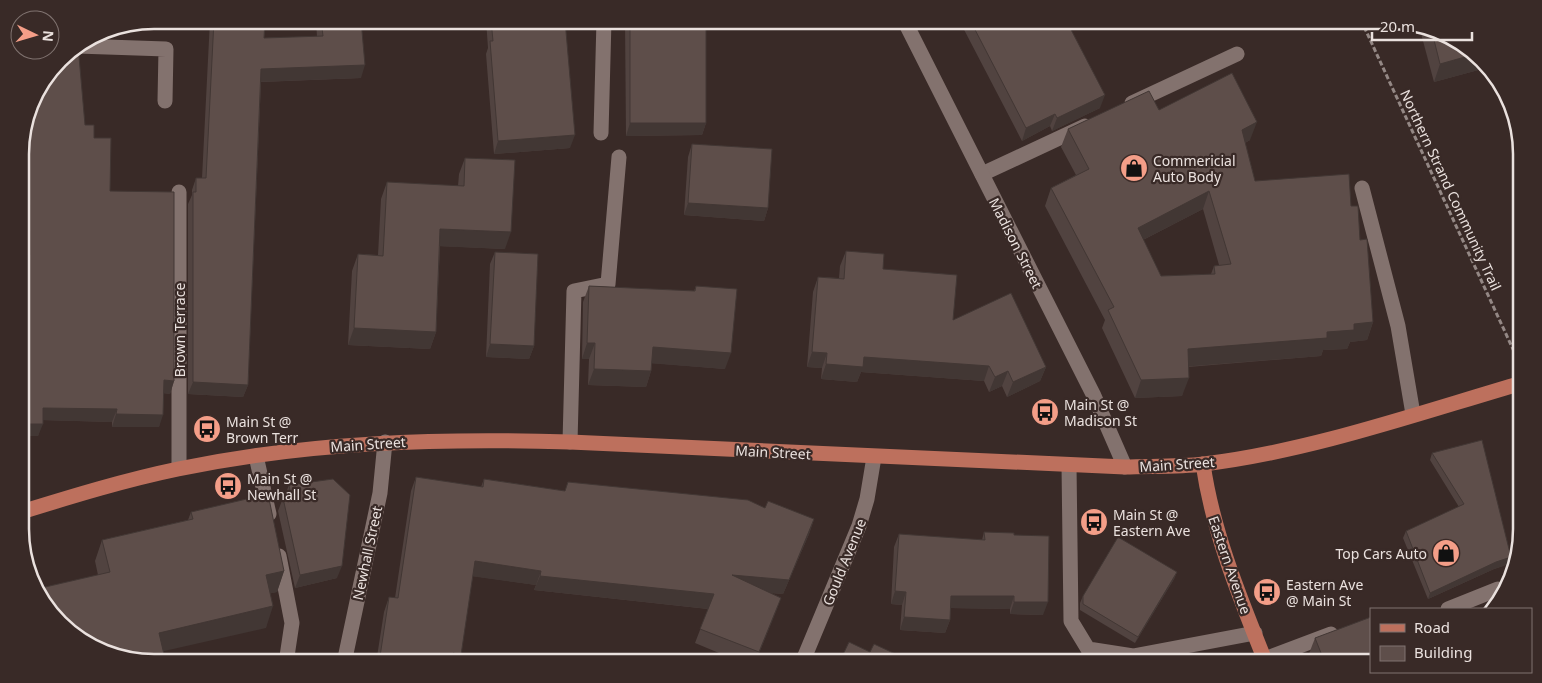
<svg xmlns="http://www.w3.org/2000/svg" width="1542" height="683" font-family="'Noto Sans',sans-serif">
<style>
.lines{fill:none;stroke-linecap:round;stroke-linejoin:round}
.path{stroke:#948885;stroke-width:3;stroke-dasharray:5 2.5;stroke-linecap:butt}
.lane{stroke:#83726e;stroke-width:15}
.street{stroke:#83726e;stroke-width:15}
.secondary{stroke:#83726e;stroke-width:15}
.primary{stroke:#bd705d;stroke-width:15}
.wall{fill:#514340;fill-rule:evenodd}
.shaded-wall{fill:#423734}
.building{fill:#5e4e4a;stroke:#423734;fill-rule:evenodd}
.labels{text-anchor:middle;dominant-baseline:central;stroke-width:4.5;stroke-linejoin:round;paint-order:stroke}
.poi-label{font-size:14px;fill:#eae1de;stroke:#392a27;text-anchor:start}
.street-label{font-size:14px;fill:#eae1de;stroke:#392a27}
.rim{fill:none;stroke:#eae1de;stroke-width:2.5}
</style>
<rect width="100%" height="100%" fill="#392a27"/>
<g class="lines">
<path class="path" d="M 1361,20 L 1518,360"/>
<g class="lane">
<path d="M 1132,103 L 1237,54"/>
<path d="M 982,174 L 1085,126"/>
<path d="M 1362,188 L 1398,326 L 1413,414"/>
<path d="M 570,442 L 574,291 L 608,284 L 619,157"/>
<path d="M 256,456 L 269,514"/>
<path d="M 1069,465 L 1071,621 L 1088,649 L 1133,656 L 1255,633"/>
<path d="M 279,556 L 292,623 L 286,663"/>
<path d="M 1448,609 L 1498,589 L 1501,594"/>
<path d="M 1265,659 L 1331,634"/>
</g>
<g class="street">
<path d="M 77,46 L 166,49 L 165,101"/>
<path d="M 601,133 L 604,20"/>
<path d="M 179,192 L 179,468"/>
<path d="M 344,663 L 380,493 L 385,442"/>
<path d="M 802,663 L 859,526 L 867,499 L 874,457"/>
</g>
<path class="secondary" d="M 904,20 L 1094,396 L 1125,467"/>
<g class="primary">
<path d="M 1203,464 C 1213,533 1240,598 1266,663"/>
<path d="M 21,512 C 73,496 125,480 178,469 C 308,442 438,438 570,442 L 1125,467 C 1151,466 1178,467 1204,464 C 1311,451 1419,413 1522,383"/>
</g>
</g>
<g class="wall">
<path d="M 210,20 L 265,20 L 264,38 L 317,37 L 316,20 L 361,20 L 361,78 L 261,82 L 248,385 L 243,397 L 188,394 L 188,204 L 192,195 L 192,190 L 196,178 L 202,178 Z"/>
<path d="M 486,20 L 565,20 L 570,148 L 494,154 L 486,54 L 488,48 Z"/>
<path d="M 625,20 L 706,20 L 706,123 L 702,135 L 626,136 Z"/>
<path d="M 959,20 L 1066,20 L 1100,108 L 1052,131 L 1050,126 L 1022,141 Z"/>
<path d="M 1419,26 L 1439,30 L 1482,69 L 1434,82 Z"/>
<path d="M 34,94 L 85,125 L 94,138 L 110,191 L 174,381 L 170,394 L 164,393 L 159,427 L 112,427 L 112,422 L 43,420 L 38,436 L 21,436 L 20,145 Z"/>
<path d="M 1159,110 L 1250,140 L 1245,143 L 1255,181 L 1351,206 L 1360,240 L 1373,322 L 1367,340 L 1350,342 L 1347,349 L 1323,350 L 1321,356 L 1188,367 L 1182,396 L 1135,398 L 1102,328 L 1105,320 L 1045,206 L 1051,188 L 1076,175 L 1061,147 L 1068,129 ZM 1203,209 L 1219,265 L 1214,266 L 1211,274 L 1161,276 L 1143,240 Z"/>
<path d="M 692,144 L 768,208 L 764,221 L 684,215 L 688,157 Z"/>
<path d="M 465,158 L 505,249 L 440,246 L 436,332 L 430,349 L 348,345 L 352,271 L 358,254 L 378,255 L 381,199 L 387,182 L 458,186 L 459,174 Z"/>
<path d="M 846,251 L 883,269 L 953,320 L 1046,367 L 1040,381 L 1007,397 L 1002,386 L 989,392 L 984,381 L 861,372 L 857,382 L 821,379 L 822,368 L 807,367 L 813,292 L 818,277 L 839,278 L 840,266 Z"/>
<path d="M 495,252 L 534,346 L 529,359 L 486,357 L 490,264 Z"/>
<path d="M 589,286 L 694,291 L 696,286 L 725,369 L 652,363 L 651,371 L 646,387 L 588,385 L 589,359 L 582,359 L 583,302 Z"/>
<path d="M 1432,453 L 1511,557 L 1509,564 L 1494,569 L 1428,599 L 1403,538 L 1406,531 L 1459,507 L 1430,460 Z"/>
<path d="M 416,477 L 481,487 L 484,479 L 565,491 L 568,482 L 765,508 L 814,519 L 809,534 L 783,594 L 771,593 L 781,598 L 755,663 L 743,663 L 695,643 L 708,609 L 534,590 L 536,585 L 473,576 L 458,663 L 376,663 L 384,612 L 389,597 L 395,598 L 411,491 Z"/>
<path d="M 289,485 L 337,578 L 295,588 L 278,511 L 283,498 L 284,498 Z"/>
<path d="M 191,512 L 284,571 L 277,592 L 270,593 L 266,628 L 48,611 L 40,591 L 41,588 L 98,575 L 95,561 L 102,540 L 188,520 Z"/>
<path d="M 984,532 L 1014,535 L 1043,615 L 1010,614 L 1010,609 L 950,608 L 950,620 L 945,633 L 900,630 L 902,605 L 891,604 L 894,547 L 899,534 L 982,540 Z"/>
<path d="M 1177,572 L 1174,579 L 1135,643 L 1080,610 L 1080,603 L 1083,596 Z"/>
<path d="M 1315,638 L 1371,663 L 1308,663 L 1307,659 Z"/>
</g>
<g class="shaded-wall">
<path d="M 1472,55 L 1484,64 L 1482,69 L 1434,82 L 1440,64 Z"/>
<path d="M 365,65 L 361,78 L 257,82 L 261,69 Z"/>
<path d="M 1105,95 L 1100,108 L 1052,131 L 1057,118 Z"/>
<path d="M 1055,114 L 1050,126 L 1022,141 L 1026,128 Z"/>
<path d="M 1257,122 L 1250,140 L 1235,148 L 1242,130 Z"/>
<path d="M 630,123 L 706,123 L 702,135 L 626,136 Z"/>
<path d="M 575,135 L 570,148 L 494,154 L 498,141 Z"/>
<path d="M 1209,191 L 1203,209 L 1131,246 L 1138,228 Z"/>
<path d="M 688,203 L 768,208 L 764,221 L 684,215 Z"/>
<path d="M 440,229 L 511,232 L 505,249 L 434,246 Z"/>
<path d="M 1373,322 L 1367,340 L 1350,342 L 1347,349 L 1323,350 L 1321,356 L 1181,367 L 1188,349 L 1327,332 L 1354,324 Z"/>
<path d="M 354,328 L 436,332 L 430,349 L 348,345 Z"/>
<path d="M 587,343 L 595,343 L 589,359 L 582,359 Z"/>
<path d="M 490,344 L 534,346 L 529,359 L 486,357 Z"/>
<path d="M 653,347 L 731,353 L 725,369 L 647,363 Z"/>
<path d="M 812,352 L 827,353 L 822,368 L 807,367 Z"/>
<path d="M 864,357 L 989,366 L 984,381 L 861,372 L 857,382 L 821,379 L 826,364 Z"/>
<path d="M 1046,367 L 1040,381 L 1007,397 L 1013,382 Z"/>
<path d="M 594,369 L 651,371 L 646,387 L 588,385 Z"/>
<path d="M 1008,371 L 1002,386 L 989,392 L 995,377 Z"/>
<path d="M 1189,378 L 1182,396 L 1135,398 L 1141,380 Z"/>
<path d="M 164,380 L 174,381 L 170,394 L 159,393 Z"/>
<path d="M 193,382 L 248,385 L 243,397 L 188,394 Z"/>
<path d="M 43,408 L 117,409 L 112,422 L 38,420 Z"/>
<path d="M 116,414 L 163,415 L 159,427 L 112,427 Z"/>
<path d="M 21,424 L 43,424 L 38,436 L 21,436 Z"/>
<path d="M 814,519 L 809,534 L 783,594 L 726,589 L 732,575 Z"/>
<path d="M 1511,557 L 1509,564 L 1494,569 L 1428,599 L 1430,593 L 1496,562 Z"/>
<path d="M 475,561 L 541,571 L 536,585 L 470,576 Z"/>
<path d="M 342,566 L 337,578 L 295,588 L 300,575 Z"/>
<path d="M 284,571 L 277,592 L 258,596 L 266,575 Z"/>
<path d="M 1177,572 L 1174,579 L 1135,643 L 1138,637 Z"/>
<path d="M 540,576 L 714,594 L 709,609 L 534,590 Z"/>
<path d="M 895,591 L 906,592 L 902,605 L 891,604 Z"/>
<path d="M 951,596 L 1014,596 L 1010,609 L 947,608 Z"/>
<path d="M 781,598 L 776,612 L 755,663 L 759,652 Z"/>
<path d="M 1014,602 L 1048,602 L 1043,615 L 1010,614 Z"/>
<path d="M 273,606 L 266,628 L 151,654 L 159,633 Z"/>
<path d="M 904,617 L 950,620 L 945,633 L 900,630 Z"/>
<path d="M 453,653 L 461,655 L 458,663 L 449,663 Z"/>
</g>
<g class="building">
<path d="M 214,20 L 265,20 L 264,38 L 323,36 L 321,20 L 361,20 L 365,65 L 261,69 L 248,385 L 193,382 L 193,192 L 196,192 L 196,178 L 206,178 Z"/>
<path d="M 491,20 L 565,20 L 575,135 L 498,141 L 490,41 L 493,41 Z"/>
<rect x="630" y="20" width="76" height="103"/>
<path d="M 970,20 L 1066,20 L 1105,95 L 1057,118 L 1055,114 L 1026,128 Z"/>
<path d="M 1431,28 L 1439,30 L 1472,55 L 1440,64 Z"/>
<path d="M 78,45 L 85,125 L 94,125 L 94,138 L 111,138 L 110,191 L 174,192 L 174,381 L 164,380 L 163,415 L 116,414 L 117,409 L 43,408 L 43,424 L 21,424 L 21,241 L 22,139 L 34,94 L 65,53 Z"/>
<path d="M 1232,73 L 1257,122 L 1242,130 L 1255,181 L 1349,174 L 1351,206 L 1358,206 L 1360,240 L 1367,239 L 1373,322 L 1354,324 L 1354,330 L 1327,332 L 1327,338 L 1188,349 L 1189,378 L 1141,380 L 1108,310 L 1114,307 L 1051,188 L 1089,169 L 1068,129 L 1149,91 L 1159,110 ZM 1209,191 L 1231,264 L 1214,266 L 1215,274 L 1161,276 L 1138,228 Z"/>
<path d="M 692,144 L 772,149 L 768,208 L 688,203 Z"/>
<path d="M 465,158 L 515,160 L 511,232 L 440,229 L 436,332 L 354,328 L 358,254 L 383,256 L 387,182 L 464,186 Z"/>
<path d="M 846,251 L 884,254 L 883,269 L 957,275 L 953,320 L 1011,293 L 1046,367 L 1013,382 L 1008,371 L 995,377 L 989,366 L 864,357 L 863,367 L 826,364 L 827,353 L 812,352 L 818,277 L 844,279 Z"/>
<path d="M 495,252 L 538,254 L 534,346 L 490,344 Z"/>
<path d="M 589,286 L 695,291 L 696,286 L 737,289 L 731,353 L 653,347 L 651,371 L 594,369 L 595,343 L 587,343 Z"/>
<path d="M 1482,440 L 1511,557 L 1496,562 L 1430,593 L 1406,531 L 1464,504 L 1432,453 Z"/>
<path d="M 416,477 L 483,487 L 484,479 L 565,491 L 568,482 L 748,500 L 765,508 L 768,501 L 814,519 L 789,580 L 732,575 L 781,598 L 759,652 L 700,629 L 714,594 L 540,576 L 541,571 L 475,561 L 461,655 L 453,653 L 451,663 L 379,663 L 389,597 L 398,598 Z"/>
<path d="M 333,479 L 350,495 L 342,566 L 300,575 L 283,498 L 291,496 L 289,485 Z"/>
<path d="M 268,494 L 284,571 L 266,575 L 273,606 L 159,633 L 166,663 L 154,663 L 103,653 L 48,611 L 45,604 L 41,588 L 110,572 L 102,540 L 193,519 L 191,512 Z"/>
<path d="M 984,532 L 1014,533 L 1014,535 L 1049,536 L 1048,602 L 1014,602 L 1014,596 L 951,596 L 950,620 L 904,617 L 906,592 L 895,591 L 899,534 L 985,540 Z"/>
<path d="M 1118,537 L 1177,572 L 1138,637 L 1083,604 L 1083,596 Z"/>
<path d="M 1371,617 L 1371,663 L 1325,663 L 1315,638 Z"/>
<path d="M 849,642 L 870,652 L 874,644 L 915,663 L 839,663 Z"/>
</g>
<defs>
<g id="shop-disc" transform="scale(1.4375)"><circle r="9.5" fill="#f49e88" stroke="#392a27"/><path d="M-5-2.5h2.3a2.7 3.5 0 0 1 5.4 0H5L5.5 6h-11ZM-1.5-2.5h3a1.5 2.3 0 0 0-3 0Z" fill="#111"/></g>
<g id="bus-disc" transform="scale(1.4375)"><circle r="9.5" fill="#f49e88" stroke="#392a27"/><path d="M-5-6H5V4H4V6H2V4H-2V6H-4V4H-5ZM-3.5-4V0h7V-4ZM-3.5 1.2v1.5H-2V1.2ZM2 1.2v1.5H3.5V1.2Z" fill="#111"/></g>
</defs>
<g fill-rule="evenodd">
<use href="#shop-disc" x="1134" y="168"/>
<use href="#bus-disc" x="1045" y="412"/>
<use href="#bus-disc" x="207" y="429"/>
<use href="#bus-disc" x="228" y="486"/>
<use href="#bus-disc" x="1094" y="522"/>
<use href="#shop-disc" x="1446" y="553"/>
<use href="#bus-disc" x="1267" y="592"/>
</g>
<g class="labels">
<g class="poi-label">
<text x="1153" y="160">Commericial<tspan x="1153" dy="16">Auto Body</tspan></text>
<text x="1064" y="404">Main St @<tspan x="1064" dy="16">Madison St</tspan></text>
<text x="226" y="421">Main St @<tspan x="226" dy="16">Brown Terr</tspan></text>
<text x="247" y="478">Main St @<tspan x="247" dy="16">Newhall St</tspan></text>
<text x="1113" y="514">Main St @<tspan x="1113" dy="16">Eastern Ave</tspan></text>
<text x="1427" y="553" text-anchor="end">Top Cars Auto</text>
<text x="1286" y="584">Eastern Ave<tspan x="1286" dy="16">@ Main St</tspan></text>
</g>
<g class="street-label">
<text transform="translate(1451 190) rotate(65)">Northern Strand Community Trail</text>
<text transform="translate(1016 243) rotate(63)">Madison Street</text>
<text transform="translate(179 330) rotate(-90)">Brown Terrace</text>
<text transform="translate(368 444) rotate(-4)">Main Street</text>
<text transform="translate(773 452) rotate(3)">Main Street</text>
<text transform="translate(1177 464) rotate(-4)">Main Street</text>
<text transform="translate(367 553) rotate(-78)">Newhall Street</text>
<text transform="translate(844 562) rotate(-68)">Gould Avenue</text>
<text transform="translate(1230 565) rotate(71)">Eastern Avenue</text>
</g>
</g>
<path d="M0 0H1542V683H0ZM154 29H1388A125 125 0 0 1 1513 154V529A125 125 0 0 1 1388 654H154A125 125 0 0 1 29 529V154A125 125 0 0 1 154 29Z" fill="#392a27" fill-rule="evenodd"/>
<path class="rim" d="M154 29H1388A125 125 0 0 1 1513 154V529A125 125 0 0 1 1388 654H154A125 125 0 0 1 29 529V154A125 125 0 0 1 154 29Z"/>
<rect x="1370" y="608" width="162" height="65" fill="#392a27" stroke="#807370"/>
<rect x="1380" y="624" width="25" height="8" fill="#bd705d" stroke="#807370"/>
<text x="1414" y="633" font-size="15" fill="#eae1de">Road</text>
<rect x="1380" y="646" width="25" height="15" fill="#5e4e4a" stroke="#807370"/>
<text x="1414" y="658" font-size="15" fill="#eae1de">Building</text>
<g transform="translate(35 35) rotate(95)"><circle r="24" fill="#392a27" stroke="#807370"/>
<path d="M0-4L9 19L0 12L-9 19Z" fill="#f49e88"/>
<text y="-8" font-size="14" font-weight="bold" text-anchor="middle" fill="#eae1de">N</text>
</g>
<path d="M1372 32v8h100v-8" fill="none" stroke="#eae1de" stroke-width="2.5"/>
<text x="1380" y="32" font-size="15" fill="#eae1de" stroke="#392a27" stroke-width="4" paint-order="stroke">20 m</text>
</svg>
